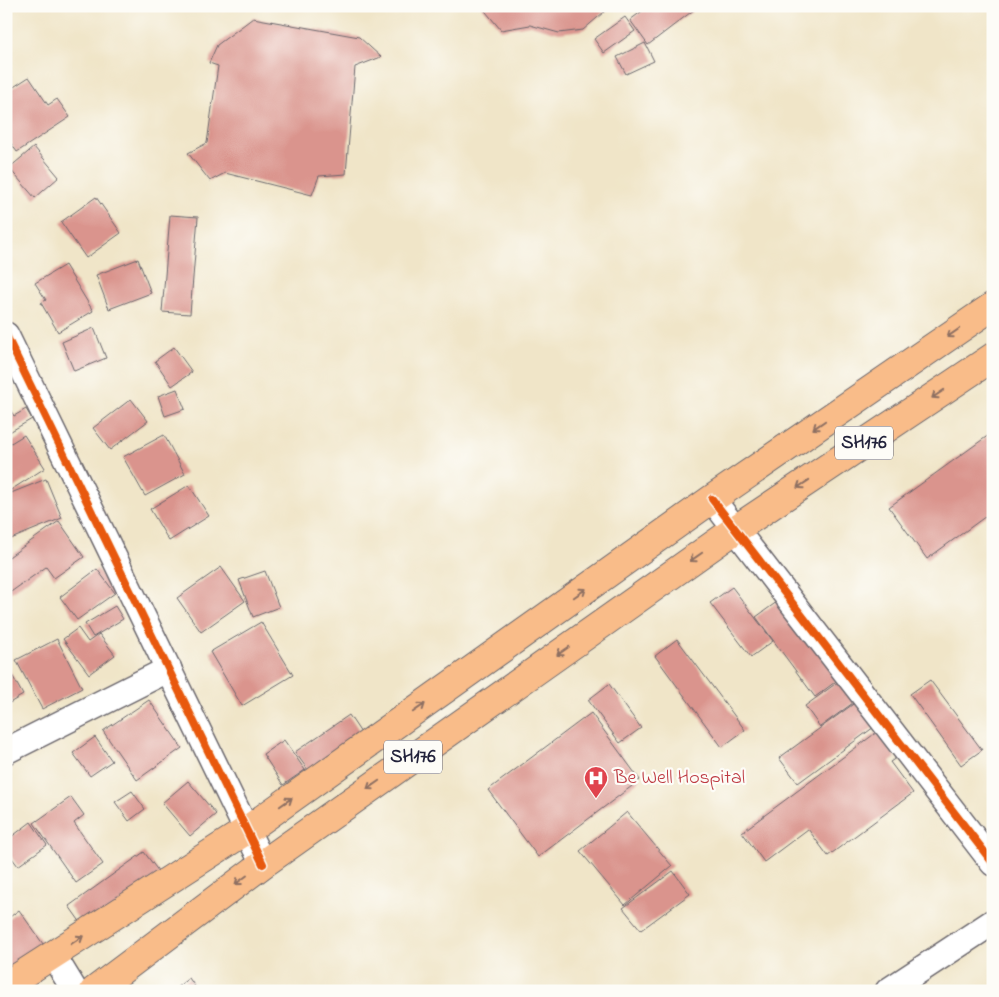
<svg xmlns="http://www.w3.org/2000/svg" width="999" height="997" font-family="'Indie Flower',sans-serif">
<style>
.building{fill:#da948d}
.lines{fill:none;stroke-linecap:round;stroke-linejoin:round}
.minor-casing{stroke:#6a666c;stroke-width:28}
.primary-casing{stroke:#6a666c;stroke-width:30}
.minor{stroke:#fff;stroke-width:25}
.primary{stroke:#f9bc89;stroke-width:28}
.cycleway-casing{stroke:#fdfcf7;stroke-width:11}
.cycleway{stroke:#e8590c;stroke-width:8}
.oneway{stroke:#8e6f62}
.labels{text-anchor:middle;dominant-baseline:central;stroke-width:4.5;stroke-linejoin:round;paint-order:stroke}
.shield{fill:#fdfcf7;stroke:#646373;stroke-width:1}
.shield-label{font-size:19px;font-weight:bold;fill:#22223b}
.health-label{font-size:20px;fill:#be3a42;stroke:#fdfcf7;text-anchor:start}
</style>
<rect width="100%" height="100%" fill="#fdfcf7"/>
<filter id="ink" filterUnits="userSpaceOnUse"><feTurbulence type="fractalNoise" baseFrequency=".02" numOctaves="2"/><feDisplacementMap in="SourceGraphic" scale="10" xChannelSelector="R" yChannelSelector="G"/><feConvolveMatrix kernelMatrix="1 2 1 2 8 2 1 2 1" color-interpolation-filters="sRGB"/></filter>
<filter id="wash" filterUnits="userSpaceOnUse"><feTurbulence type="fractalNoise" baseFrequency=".0096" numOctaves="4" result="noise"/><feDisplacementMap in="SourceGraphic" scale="20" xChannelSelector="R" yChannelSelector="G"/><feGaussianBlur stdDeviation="1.12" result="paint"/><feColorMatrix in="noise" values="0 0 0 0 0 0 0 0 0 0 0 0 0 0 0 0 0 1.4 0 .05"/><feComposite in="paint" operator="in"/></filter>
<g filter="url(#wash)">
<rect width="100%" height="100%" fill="#f0e5c8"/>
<g id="blocks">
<g class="building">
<path d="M 481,6 L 611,6 L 583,30 L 559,33 L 530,25 L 501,30 Z"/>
<path d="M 649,6 L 699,6 L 648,45 L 630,20 Z"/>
<path d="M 625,17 L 635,31 L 604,53 L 594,39 Z"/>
<path d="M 253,18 L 359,37 L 381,57 L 355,67 L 346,174 L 319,176 L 312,195 L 225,173 L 210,181 L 188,153 L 207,143 L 218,66 L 209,63 L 217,45 Z"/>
<path d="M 645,43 L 654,61 L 626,74 L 617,57 Z"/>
<path d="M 29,77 L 48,105 L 57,99 L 70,117 L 17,152 L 6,136 L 6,92 Z"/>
<path d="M 34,147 L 59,177 L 35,198 L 9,168 Z"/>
<path d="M 96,197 L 121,233 L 86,258 L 61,222 Z"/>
<path d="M 170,215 L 198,217 L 190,314 L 162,312 Z"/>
<path d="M 138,259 L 151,293 L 109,309 L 96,275 Z"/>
<path d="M 65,265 L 93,311 L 58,332 L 41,303 L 46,300 L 35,283 Z"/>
<path d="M 94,328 L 106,358 L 74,371 L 62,342 Z"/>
<path d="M 174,347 L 192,372 L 172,386 L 155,361 Z"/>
<path d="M 177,389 L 185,409 L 165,416 L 158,396 Z"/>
<path d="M 131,399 L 148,421 L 110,450 L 93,428 Z"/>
<path d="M 6,403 L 14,416 L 26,409 L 32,419 L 6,434 Z"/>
<path d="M 993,432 L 993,511 L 927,559 L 889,507 Z"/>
<path d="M 24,435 L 45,468 L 6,493 L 6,446 Z"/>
<path d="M 164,435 L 185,474 L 145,496 L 123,457 Z"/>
<path d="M 46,479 L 62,518 L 6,541 L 6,495 Z"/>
<path d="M 189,485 L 209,516 L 169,541 L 150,509 Z"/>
<path d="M 59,521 L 84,557 L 54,578 L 46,567 L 8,594 L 6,592 L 6,559 Z"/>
<path d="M 221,567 L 245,601 L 201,632 L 177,598 Z"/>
<path d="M 97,569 L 115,593 L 77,620 L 60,597 Z"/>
<path d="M 265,571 L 279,607 L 253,617 L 239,580 Z"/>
<path d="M 732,587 L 773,641 L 751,657 L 710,603 Z"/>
<path d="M 781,599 L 839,679 L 815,697 L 756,617 Z"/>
<path d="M 115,606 L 123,619 L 93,637 L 85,624 Z"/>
<path d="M 261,622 L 293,675 L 242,706 L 210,652 Z"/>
<path d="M 78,628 L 88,642 L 99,634 L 115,655 L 89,674 L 63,639 Z"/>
<path d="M 57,639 L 82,688 L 42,709 L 16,660 Z"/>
<path d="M 677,639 L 745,730 L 722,747 L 655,656 Z"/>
<path d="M 6,664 L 23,695 L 6,705 Z"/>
<path d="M 842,679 L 857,700 L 820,727 L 805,706 Z"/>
<path d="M 930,680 L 982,750 L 961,765 L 910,694 Z"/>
<path d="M 609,684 L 641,728 L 620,743 L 588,700 Z"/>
<path d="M 149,700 L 182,748 L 137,780 L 103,731 Z"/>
<path d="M 856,702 L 874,727 L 798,783 L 779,758 Z"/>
<path d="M 591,713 L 640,780 L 538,857 L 488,790 Z"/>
<path d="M 349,715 L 361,733 L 308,770 L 295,752 Z"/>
<path d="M 877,732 L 896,758 L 890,762 L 913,793 L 828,856 L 808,829 L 764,862 L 742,832 Z"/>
<path d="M 95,737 L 112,761 L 90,776 L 73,753 Z"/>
<path d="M 284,740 L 305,770 L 283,785 L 263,754 Z"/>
<path d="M 188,781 L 216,814 L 190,836 L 162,803 Z"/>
<path d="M 132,791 L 145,809 L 129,821 L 115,802 Z"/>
<path d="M 71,797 L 84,815 L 74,823 L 103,864 L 76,883 L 34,823 Z"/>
<path d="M 627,812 L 672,866 L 625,905 L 580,851 Z"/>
<path d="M 31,822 L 47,845 L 18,866 L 6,850 L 6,841 Z"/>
<path d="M 144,852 L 162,876 L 86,930 L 69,906 Z"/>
<path d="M 673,871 L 690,894 L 641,930 L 623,908 Z"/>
<path d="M 19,910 L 48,951 L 6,979 L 6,920 Z"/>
<path d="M 189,978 L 198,991 L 172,991 Z"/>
</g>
</g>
</g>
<g filter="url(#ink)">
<use href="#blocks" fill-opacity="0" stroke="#6a666c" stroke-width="1"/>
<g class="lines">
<g class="minor-casing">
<g id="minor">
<path d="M 6,335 L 263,864"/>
<path d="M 712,499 L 993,863"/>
<path d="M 6,751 L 169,669"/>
<path d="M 53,955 L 75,991"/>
<path d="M 888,991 L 993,922"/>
</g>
</g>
<g class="primary-casing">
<g id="primary">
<path d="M 6,985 L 247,830 L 712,499 L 993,306"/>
<path d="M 94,991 L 263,864 L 736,529 L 993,357"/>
</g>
</g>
<use href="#minor" class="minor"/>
<use href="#primary" class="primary"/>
<g class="cycleway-casing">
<g id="cycleway">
<path d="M 6,335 L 263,864"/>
<path d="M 712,499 L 993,863"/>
</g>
</g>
<use href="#cycleway" class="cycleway"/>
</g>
<defs><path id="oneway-shaft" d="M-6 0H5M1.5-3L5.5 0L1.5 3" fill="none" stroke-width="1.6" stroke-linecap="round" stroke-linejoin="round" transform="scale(1.25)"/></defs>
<g class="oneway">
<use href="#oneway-shaft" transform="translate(953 333) rotate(145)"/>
<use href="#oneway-shaft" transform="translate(938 394) rotate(146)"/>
<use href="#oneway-shaft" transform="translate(819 425) rotate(145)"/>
<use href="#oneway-shaft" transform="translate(803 484) rotate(146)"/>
<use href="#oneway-shaft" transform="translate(696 557) rotate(145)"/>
<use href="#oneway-shaft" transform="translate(580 593) rotate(-35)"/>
<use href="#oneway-shaft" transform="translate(563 651) rotate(145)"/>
<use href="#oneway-shaft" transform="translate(419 708) rotate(-35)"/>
<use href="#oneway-shaft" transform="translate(373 785) rotate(145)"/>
<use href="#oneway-shaft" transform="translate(286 802) rotate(-35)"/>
<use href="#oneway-shaft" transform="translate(241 880) rotate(143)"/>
<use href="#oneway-shaft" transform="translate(77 940) rotate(-33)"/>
</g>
</g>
<defs>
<g id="hospital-pin" transform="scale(1.25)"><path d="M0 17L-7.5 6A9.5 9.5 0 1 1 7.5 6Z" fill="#e0444e" stroke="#fdfcf7"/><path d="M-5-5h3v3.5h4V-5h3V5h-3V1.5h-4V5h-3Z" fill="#fff"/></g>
</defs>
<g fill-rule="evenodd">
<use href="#hospital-pin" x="596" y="778"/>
</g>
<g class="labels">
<g class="shield">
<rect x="835" y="426.5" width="58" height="33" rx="4"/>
<rect x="384" y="740.5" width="58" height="33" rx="4"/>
</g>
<g class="shield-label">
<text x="864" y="443">SH176</text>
<text x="413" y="757">SH176</text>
</g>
<g class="health-label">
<text x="614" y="778">Be Well Hospital</text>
</g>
</g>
<rect width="999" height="997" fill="none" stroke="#fdfcf7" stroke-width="25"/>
</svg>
